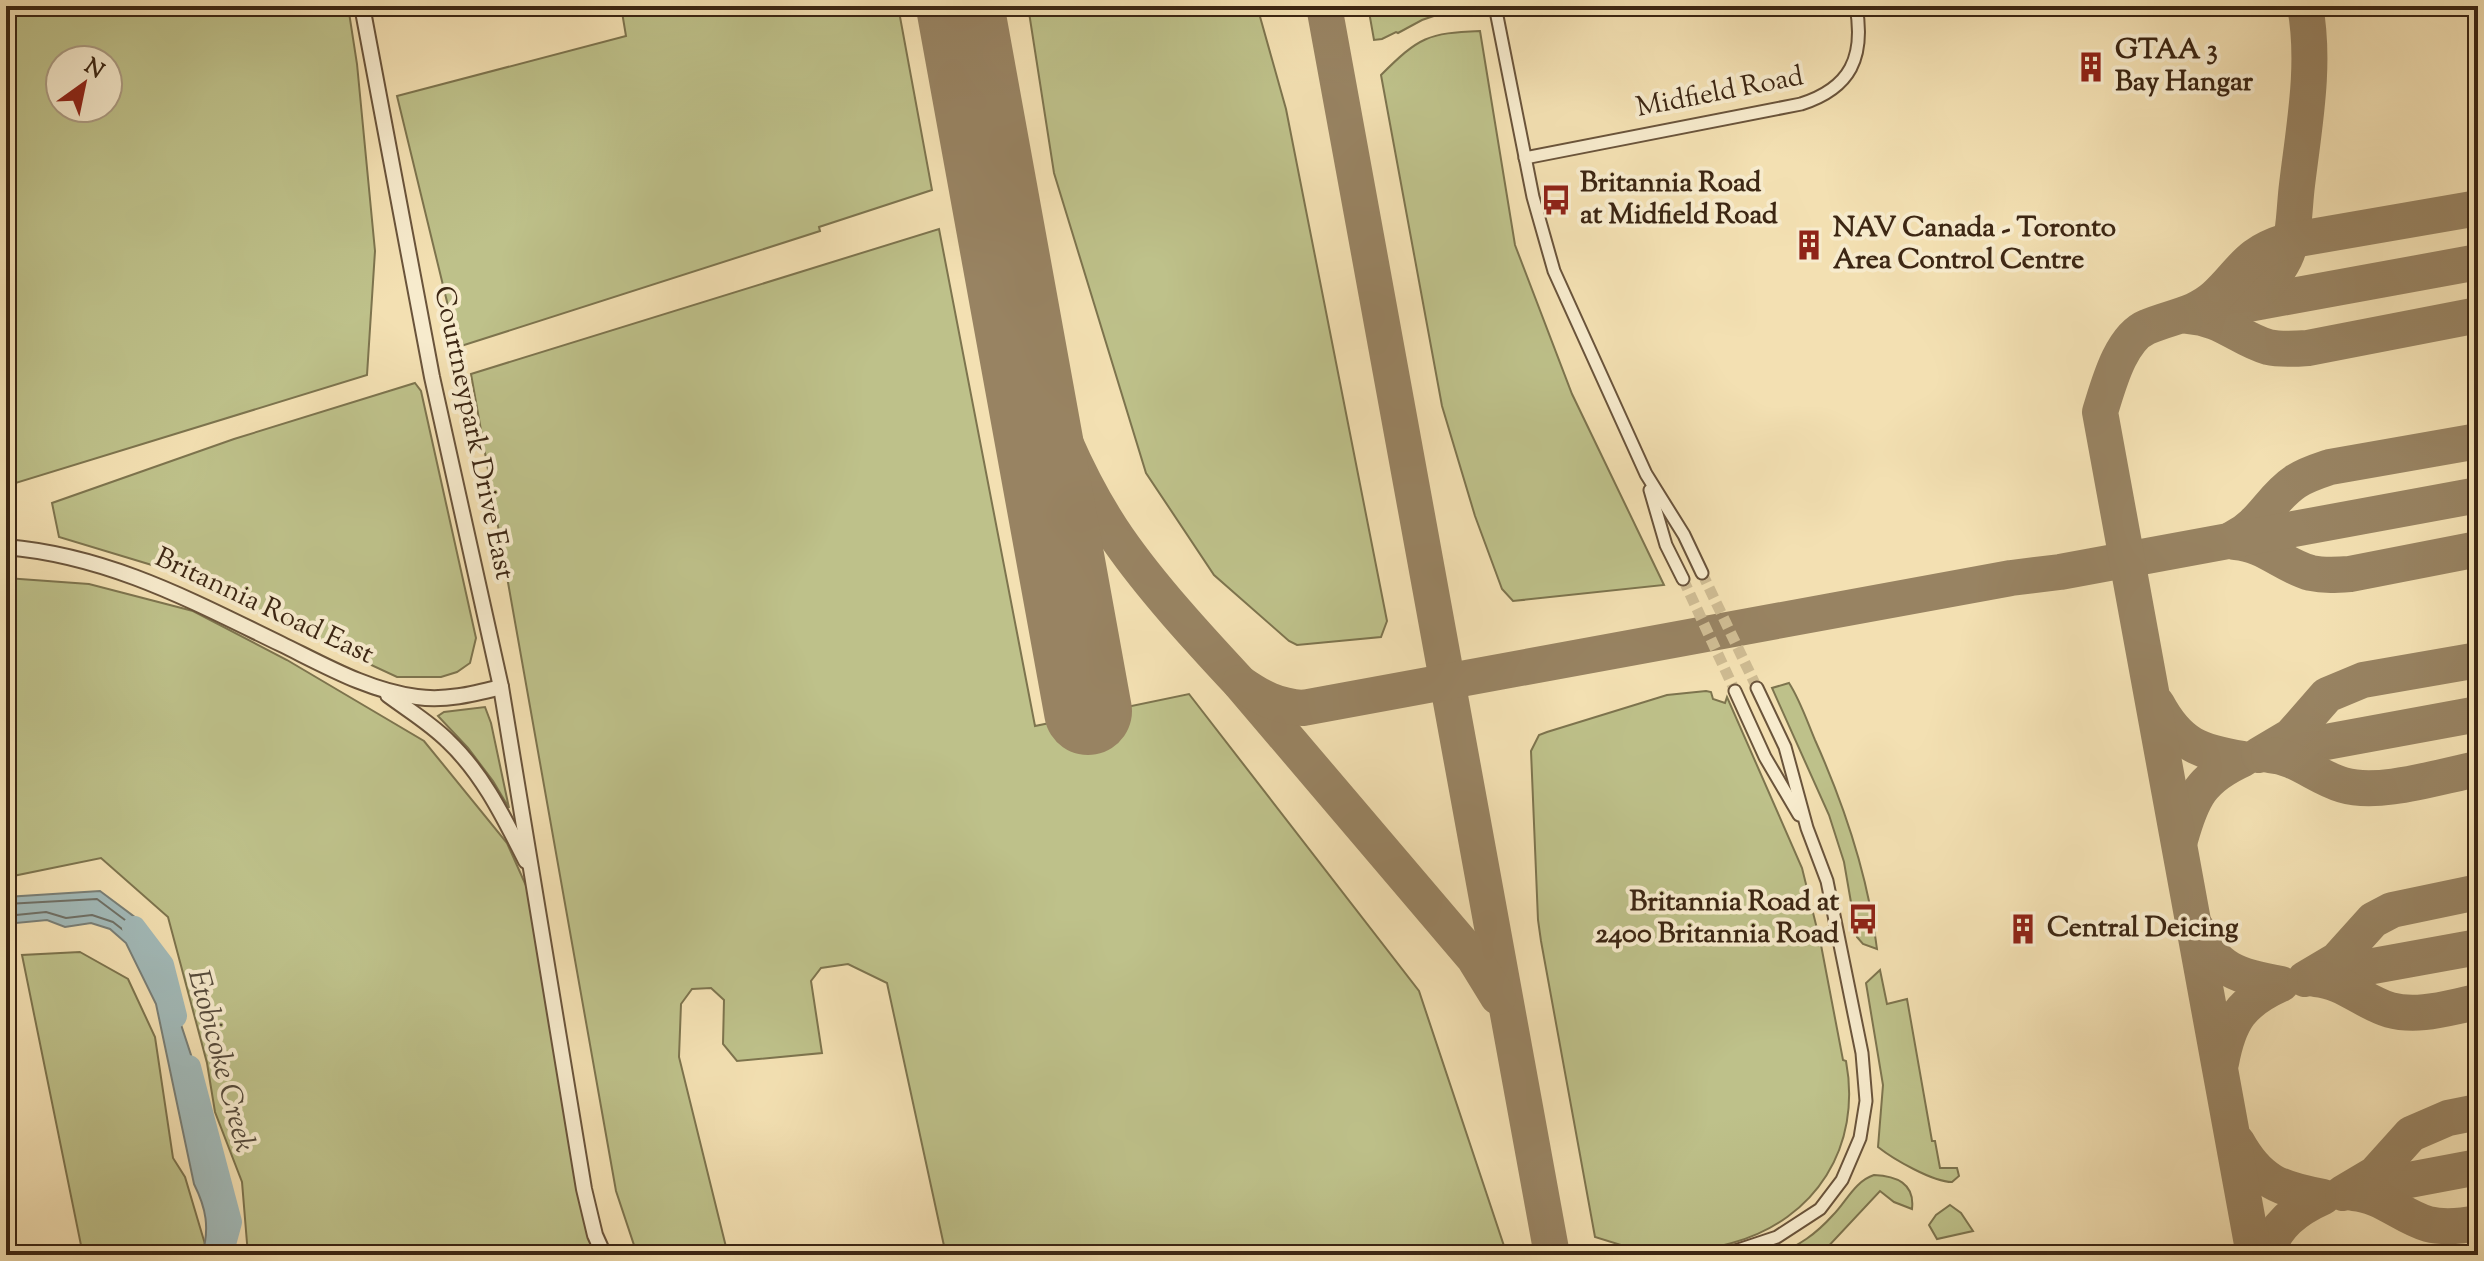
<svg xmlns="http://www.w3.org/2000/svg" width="2484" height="1261" font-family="'Sorts Mill Goudy',serif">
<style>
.green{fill:#bec18a;stroke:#7d744e;stroke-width:2;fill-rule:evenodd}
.water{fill:#a2bab9;stroke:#797f77;stroke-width:2}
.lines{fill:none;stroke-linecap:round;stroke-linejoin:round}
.shore{stroke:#6f7066;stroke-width:2}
.river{stroke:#a2bab9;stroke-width:24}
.taxiway{stroke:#988362;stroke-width:36}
.runway{stroke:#988362;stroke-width:88}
.minor-tunnel{stroke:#cebb92;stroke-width:11;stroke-dasharray:11 5.5;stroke-linecap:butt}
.minor-casing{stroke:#6a543b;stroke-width:15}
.tertiary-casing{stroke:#6a543b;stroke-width:18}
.minor{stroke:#f7ebcd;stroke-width:11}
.tertiary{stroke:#f7ebcd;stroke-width:14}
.labels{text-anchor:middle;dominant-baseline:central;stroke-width:8;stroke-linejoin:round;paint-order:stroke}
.poi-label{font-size:28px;font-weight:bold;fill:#3c2613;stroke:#f7ebcd;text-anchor:start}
.street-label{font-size:28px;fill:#3c2613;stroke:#f7ebcd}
.water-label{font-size:30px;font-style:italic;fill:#564b3c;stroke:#f7ebcd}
</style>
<rect width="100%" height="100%" fill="#f3e0b2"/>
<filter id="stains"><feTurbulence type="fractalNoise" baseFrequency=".0025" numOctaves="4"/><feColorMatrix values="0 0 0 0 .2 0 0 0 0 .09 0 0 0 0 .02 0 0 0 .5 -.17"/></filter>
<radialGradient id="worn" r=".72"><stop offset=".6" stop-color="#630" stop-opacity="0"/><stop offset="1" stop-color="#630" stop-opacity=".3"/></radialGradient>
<g class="green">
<path d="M 6,6 L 348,6 L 357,64 L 375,251 L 367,375 L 6,486 ZM 60,60 L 108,60 L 108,108 L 60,108 Z"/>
<path d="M 621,6 L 666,6 L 668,12 L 699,6 L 898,6 L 932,190 L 819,227 L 820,231 L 458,347 L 397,96 L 626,36 Z"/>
<path d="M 1028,6 L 1257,6 L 1286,109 L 1387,621 L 1381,637 L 1297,645 L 1289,641 L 1214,575 L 1146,473 L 1054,173 Z"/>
<path d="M 1368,6 L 1463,6 L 1422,20 L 1398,33 L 1396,32 L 1382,39 L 1374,40 Z"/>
<path d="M 1480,31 L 1515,245 L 1572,394 L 1664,585 L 1513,601 L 1502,589 L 1475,516 L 1442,406 L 1381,75 C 1419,37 1428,33 1480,31 Z"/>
<path d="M 939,229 L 1035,726 L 1189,694 L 1419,991 L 1507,1255 L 946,1255 L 887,983 L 848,964 L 821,968 L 811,981 L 822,1053 L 737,1061 L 723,1044 L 724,1000 L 711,988 L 692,989 L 681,1004 L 679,1057 L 728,1255 L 639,1255 L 635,1248 L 616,1191 L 471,374 Z"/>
<path d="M 415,383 L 421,391 L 476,638 L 470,663 L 457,672 L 441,677 L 397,677 L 165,569 L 59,537 L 52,503 L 234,439 Z"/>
<path d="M 6,578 L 89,584 L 193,611 L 287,660 L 424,741 L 507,843 L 540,917 L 592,1229 L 609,1255 L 248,1255 L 242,1182 L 215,1112 L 207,1063 L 168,917 L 101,858 L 13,876 L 6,844 Z"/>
<path d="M 1789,683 C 1800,700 1807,721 1815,740 C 1845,807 1868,875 1877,949 L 1863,944 L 1857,937 L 1844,862 L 1829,815 L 1772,688 Z"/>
<path d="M 1706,691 L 1711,692 L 1713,699 L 1725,703 L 1727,697 L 1802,868 L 1821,945 L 1843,1060 L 1846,1061 C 1862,1146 1816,1220 1732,1243 C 1697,1253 1658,1255 1622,1255 L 1621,1245 L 1595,1237 L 1541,941 L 1538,920 L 1531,751 L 1539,735 L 1547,732 L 1667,695 Z"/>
<path d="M 485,707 L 491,723 L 509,808 L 493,781 L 468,748 L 438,716 L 444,712 Z"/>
<path d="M 80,952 L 128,979 L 155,1037 L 173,1158 L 185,1177 L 205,1244 L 198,1255 L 83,1255 L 22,955 Z"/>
<path d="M 1880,970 L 1887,1004 L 1907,999 L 1932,1141 L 1935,1141 L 1940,1168 L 1957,1168 L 1959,1176 L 1952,1182 C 1933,1182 1893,1159 1878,1147 L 1883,1085 L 1866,983 Z"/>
<path d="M 1874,1175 C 1896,1176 1915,1183 1912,1209 L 1894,1202 L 1880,1191 L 1824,1251 L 1818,1255 L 1775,1255 C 1799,1246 1816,1234 1833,1215 C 1846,1202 1855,1181 1874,1175 Z"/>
<path d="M 1950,1205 L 1961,1213 L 1973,1231 L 1937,1239 L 1929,1225 L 1936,1215 Z"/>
</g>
<path class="water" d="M 100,891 L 136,918 L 170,991 L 191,1055 L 203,1141 L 227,1205 L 231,1255 L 202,1255 C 210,1228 206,1208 194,1184 L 156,1004 L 126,943 L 110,929 L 91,923 L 65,927 L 47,920 L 6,924 L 6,897 Z"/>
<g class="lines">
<path class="shore" d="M 6,904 L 97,899 L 129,923 L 132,930 L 127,933 L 113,922 L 92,915 L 66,918 L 46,912 L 6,916"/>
<g class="river">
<path d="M 134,928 L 162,965 L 175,1016"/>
<path d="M 189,1067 L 230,1222 L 221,1255"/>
</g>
<g class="taxiway">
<path d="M 1324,6 L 1552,1255"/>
<path d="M 2243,305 L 2478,262"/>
<path d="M 2218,309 C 2250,298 2269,290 2285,258 C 2295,237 2294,208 2297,185 C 2304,126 2316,65 2305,6"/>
<path d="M 2188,316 C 2222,318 2238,338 2268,347 C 2281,350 2295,349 2308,348 L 2478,315"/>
<path d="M 1017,317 C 1045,394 1071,471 1118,539 C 1152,588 1199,639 1240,683 L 1474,958 L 1498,997"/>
<path d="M 2234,538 C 2261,525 2271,498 2295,482 C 2305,475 2318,471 2330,467 L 2478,441"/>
<path d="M 2235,542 C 2265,544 2284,566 2311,573 C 2324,576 2337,575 2350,574 L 2478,549"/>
<path d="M 1240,683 C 1262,698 1276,706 1303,708 L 2011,578 L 2060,572 L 2478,495"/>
<path d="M 2157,704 C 2179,745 2200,752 2243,759 C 2201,778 2192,797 2180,840"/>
<path d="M 2272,752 L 2478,714"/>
<path d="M 2259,755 L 2291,736 L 2327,695 L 2363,680 L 2478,660"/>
<path d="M 2269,755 C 2297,757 2316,777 2343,785 C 2380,796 2440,776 2478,769"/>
<path d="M 2197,929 C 2214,970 2240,977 2281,984 C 2241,1002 2229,1020 2221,1063"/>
<path d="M 2318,976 L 2478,947"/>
<path d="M 2305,979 L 2337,960 L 2373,920 L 2392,910 L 2478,892"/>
<path d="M 2315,979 C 2344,981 2363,1002 2390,1010 C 2419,1018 2450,1007 2478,1002"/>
<path d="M 2237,1142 C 2259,1182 2280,1189 2323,1197 C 2296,1209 2275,1225 2266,1255"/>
<path d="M 2356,1190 L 2478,1167"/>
<path d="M 2343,1193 L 2375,1174 L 2411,1134 L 2448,1118 L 2478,1112"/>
<path d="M 2353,1193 C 2382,1195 2401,1216 2428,1224 C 2444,1228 2462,1226 2478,1223"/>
<path d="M 2254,1255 L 2100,412 C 2108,387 2120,338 2147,327 C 2170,317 2195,315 2215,297 C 2244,270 2245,254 2287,241 L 2478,208"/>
</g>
<path class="runway" d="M 960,6 L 1088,711"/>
<g class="minor-tunnel">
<path d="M 1702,573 L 1757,688"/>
<path d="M 1683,579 L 1735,691"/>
</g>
<g class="minor-casing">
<g id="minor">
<path d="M 1495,6 L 1533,197 L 1554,271 L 1646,474 L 1684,535 L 1702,573"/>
<path d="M 1525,158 L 1801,104 C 1851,88 1865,57 1856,6"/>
<path d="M 1650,490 L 1666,545 L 1683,579"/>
<path d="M 1735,691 L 1765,757 L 1799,815"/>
<path d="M 1723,1255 L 1777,1237 L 1820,1209 L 1842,1180 L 1860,1138 L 1866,1101 L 1862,1053 L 1827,881 L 1807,828 L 1785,747 L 1757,688"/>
</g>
</g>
<g class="tertiary-casing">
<g id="tertiary">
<path d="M 362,6 L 432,377 L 501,687 L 584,1189 L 595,1235 L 604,1255"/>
<path d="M 6,547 C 109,556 190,600 281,644 C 324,665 369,691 417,697 C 446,701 473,694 501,687"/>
<path d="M 388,695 C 408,710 430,723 448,741 C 483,774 504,818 526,861"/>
</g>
</g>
<use href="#minor" class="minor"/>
<use href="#tertiary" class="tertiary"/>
</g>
<defs>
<g id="building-bare" transform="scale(2.4)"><path d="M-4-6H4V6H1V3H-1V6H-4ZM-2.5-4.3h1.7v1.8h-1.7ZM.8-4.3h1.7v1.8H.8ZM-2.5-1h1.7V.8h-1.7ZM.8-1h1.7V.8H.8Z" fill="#8f2418" stroke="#f7ebcd" stroke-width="2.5" paint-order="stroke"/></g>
<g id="bus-bare" transform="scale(2.4)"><path d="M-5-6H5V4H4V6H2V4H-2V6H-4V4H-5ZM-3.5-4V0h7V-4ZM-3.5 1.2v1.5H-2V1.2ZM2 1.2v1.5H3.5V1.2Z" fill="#8f2418" stroke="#f7ebcd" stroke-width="2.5" paint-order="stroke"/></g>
</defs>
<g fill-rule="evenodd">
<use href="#building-bare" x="2091" y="67"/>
<use href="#bus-bare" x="1556" y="200"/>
<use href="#building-bare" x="1809" y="245"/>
<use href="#bus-bare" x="1863" y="919"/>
<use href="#building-bare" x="2023" y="929"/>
</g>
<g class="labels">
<g class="poi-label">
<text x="2115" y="51">GTAA 3<tspan x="2115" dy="32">Bay Hangar</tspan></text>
<text x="1580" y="184">Britannia Road<tspan x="1580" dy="32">at Midfield Road</tspan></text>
<text x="1833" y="229">NAV Canada - Toronto<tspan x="1833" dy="32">Area Control Centre</tspan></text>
<text x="1839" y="903" text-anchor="end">Britannia Road at<tspan x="1839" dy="32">2400 Britannia Road</tspan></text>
<text x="2047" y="929">Central Deicing</text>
</g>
<g class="street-label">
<text transform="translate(1720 93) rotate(-11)">Midfield Road</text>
<text transform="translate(473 433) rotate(78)">Courtneypark Drive East</text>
<text transform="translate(264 607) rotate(25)">Britannia Road East</text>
</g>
<g class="water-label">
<text transform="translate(220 1061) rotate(75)">Etobicoke Creek</text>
</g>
</g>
<rect width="2484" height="1261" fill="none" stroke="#f3e0b2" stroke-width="32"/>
<rect x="8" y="8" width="2468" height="1245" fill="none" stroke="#3c2613" stroke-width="4"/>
<rect x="16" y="16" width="2452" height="1229" fill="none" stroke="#3c2613" stroke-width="2"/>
<g transform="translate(84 84) rotate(33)"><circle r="38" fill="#f7ebcd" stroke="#ac9c83" stroke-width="2"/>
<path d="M0-6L14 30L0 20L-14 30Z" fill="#8f2418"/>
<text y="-12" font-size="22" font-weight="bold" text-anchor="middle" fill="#3c2613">N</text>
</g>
<rect width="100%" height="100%" filter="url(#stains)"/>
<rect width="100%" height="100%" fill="url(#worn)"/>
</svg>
